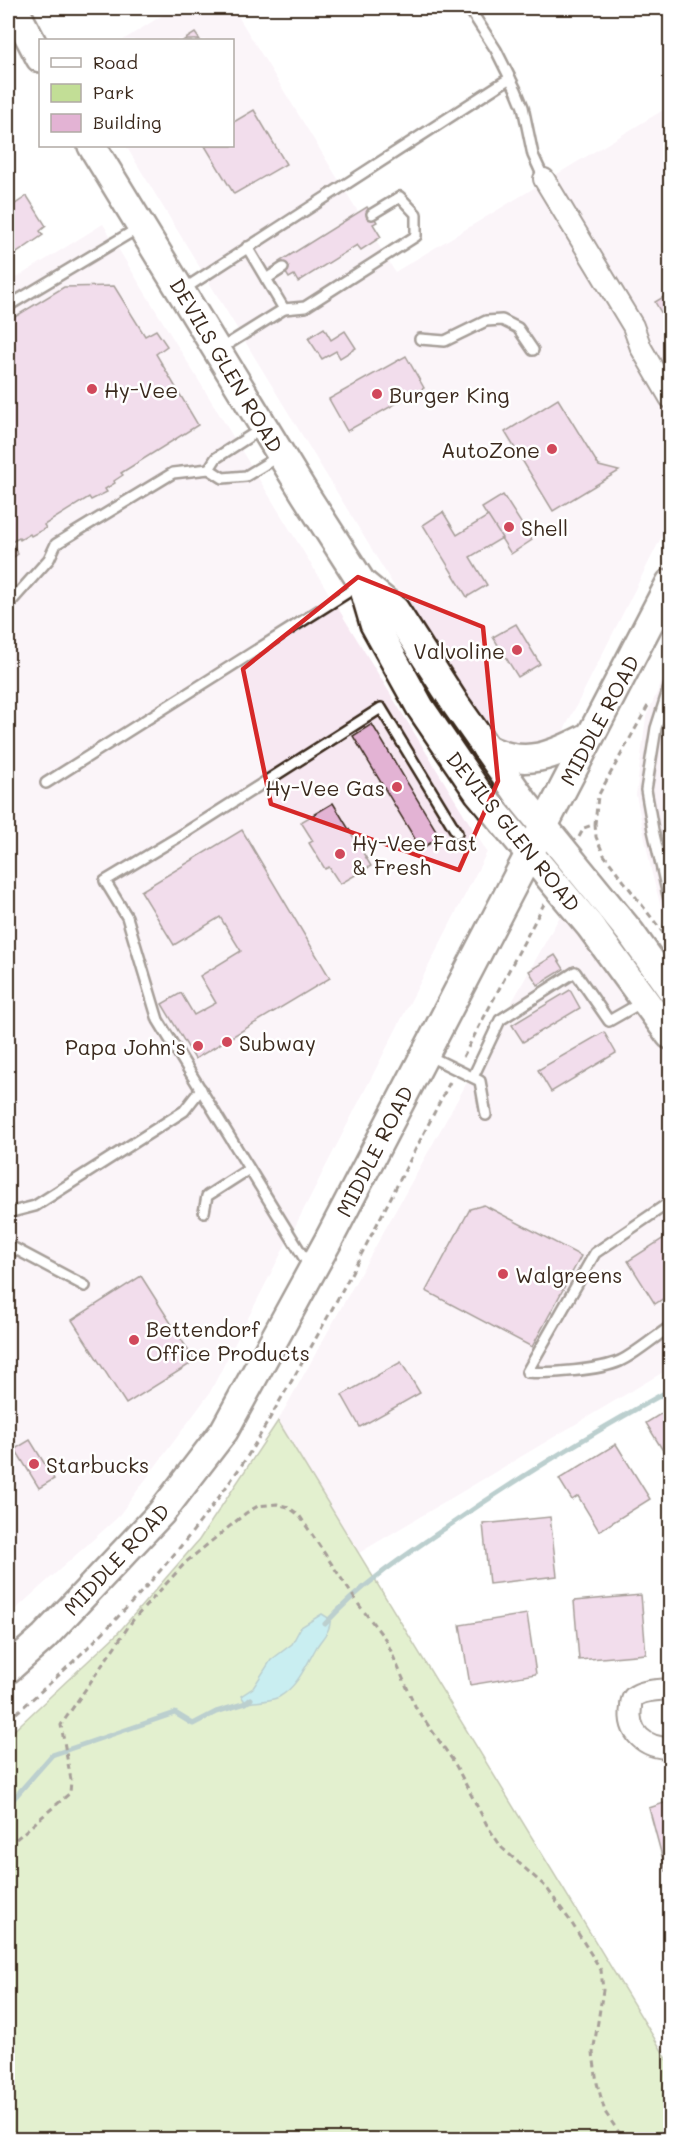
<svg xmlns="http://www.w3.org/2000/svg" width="678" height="2147" font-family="Mali,sans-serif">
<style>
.built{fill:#f7e8f2}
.green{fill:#c2de96;stroke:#7e845a;stroke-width:1.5}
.water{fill:#88dae1;stroke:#699493;stroke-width:1.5}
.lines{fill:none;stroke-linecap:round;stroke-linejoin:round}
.stream{stroke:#699493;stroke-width:5}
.building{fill:#e3b3d4;stroke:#3b2a1e;stroke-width:1.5}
.service-casing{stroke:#3b2a1e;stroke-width:14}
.minor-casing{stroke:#3b2a1e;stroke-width:24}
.secondary-casing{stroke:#3b2a1e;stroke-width:32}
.path{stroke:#3b2a1e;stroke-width:3;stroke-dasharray:6 4.5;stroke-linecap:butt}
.service{stroke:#fff;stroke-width:9}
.minor{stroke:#fff;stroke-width:20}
.secondary{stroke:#fff;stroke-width:27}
.marked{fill:none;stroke:#d62828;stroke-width:4.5;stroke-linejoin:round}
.poi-dot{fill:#d1495b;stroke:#fff;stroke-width:2}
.labels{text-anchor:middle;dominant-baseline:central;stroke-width:5;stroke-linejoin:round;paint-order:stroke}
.street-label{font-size:21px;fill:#3b2a1e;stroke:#fff}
.poi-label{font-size:21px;fill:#3b2a1e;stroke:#fff;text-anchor:start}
</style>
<rect width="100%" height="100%" fill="#fff"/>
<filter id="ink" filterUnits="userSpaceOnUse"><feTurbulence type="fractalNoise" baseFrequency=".0167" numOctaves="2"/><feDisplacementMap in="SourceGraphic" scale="12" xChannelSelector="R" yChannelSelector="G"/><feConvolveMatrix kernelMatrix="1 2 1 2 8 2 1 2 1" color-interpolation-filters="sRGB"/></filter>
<g filter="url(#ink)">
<g class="built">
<path d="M 174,8 L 233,8 L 395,272 L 670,106 L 670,520 L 561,736 L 515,749 L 472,714 L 126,146 L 232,146 L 232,40 L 123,40 Z"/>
<path d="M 103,224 L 487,852 L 209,1394 L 117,1518 L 8,1616 L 8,283 Z"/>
<path d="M 670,663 L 670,929 L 665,922 L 652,874 L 636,795 L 646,717 Z"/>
<path d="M 564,909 L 670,1047 L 670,1368 L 359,1553 L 278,1421 Z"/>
</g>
<path class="green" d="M 278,1421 L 670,2064 L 670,2139 L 8,2140 L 8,1736 L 117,1634 L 199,1540 Z"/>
<path class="water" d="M 322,1614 L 330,1619 C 332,1630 321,1639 316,1648 C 306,1666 297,1687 279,1697 C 269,1702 256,1701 246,1703 L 241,1696 L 253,1688 L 271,1660 L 292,1644 L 301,1627 Z"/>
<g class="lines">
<g class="stream">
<path d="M 325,1624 C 360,1585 404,1556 447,1527 C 519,1477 594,1432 670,1390"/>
<path d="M 8,1805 L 52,1755 L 175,1713 L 193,1724 L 216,1712 L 246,1703 L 251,1699"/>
</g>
</g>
<g class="building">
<path d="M 195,33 L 200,40 L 184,40 Z"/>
<path d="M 254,110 L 286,164 L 234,194 L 205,146 L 232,146 L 232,123 Z"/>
<path d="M 27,196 L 46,226 L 40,231 L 43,235 L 8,259 L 8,209 Z"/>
<path d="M 367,207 L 377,222 L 373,224 L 381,237 L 361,250 L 357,245 L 298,282 L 294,275 L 289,278 L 279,262 Z"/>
<path d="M 114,286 L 145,336 L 156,330 L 167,346 L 156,354 L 198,425 L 121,473 L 123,475 L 114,481 L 115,483 L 105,489 L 107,492 L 91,500 L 89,497 L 44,525 L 46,528 L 31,536 L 30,534 L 20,540 L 19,538 L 11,542 L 18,554 L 8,561 L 8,321 L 64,287 Z"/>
<path d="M 670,293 L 670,328 L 655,302 Z"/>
<path d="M 324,328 L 331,340 L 345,331 L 356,348 L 340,358 L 336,351 L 322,359 L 308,338 Z"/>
<path d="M 406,356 L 424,388 L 347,431 L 329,399 Z"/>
<path d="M 558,399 L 599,466 L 619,471 L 553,511 L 505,432 Z"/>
<path d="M 503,495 L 532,540 L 511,554 L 482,508 Z"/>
<path d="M 443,512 L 457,535 L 488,516 L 502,538 L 470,557 L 487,585 L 467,597 L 423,525 Z"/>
<path d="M 516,624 L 540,664 L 518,677 L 493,637 Z"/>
<path d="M 372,724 L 440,837 L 421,849 L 353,736 Z"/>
<path d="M 333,803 L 371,866 L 340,884 L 329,867 L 325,869 L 309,843 L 313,841 L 301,822 Z"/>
<path d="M 242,830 L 330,978 L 195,1059 L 162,1004 L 181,993 L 194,1015 L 216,1003 L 200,976 L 241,951 L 220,917 L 174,945 L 141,891 Z"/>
<path d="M 555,955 L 564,969 L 538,985 L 529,971 Z"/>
<path d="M 570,990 L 580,1008 L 523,1042 L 512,1025 Z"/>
<path d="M 604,1032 L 616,1053 L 551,1092 L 538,1070 Z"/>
<path d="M 484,1205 L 581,1256 L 532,1347 L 426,1291 L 470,1209 Z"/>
<path d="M 670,1234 L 670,1294 L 655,1304 L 628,1261 Z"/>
<path d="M 141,1276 L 195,1361 L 126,1404 L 72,1320 Z"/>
<path d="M 401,1362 L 420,1393 L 360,1427 L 342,1395 Z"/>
<path d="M 670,1408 L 670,1462 L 646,1423 Z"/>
<path d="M 30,1440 L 54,1479 L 39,1488 L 15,1449 Z"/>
<path d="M 616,1444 L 650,1499 L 599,1531 L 578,1496 L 572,1500 L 559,1479 Z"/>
<path d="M 550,1517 L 557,1576 L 489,1584 L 483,1524 Z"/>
<path d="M 641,1595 L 646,1654 L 579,1660 L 574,1601 Z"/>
<path d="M 527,1614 L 536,1674 L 470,1685 L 460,1625 Z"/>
<path d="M 670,1801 L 670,1870 L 666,1871 L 649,1808 Z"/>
</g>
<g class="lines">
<g class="service-casing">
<g id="service">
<path d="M 469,8 L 496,50 L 516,90 L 523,107 L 533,155 L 544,179"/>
<path d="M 266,279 L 283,268"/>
<path d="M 184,289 L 510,78"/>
<path d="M 8,306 L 140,227"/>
<path d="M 284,309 L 305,307 L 416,236 L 416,214 L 400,197 L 372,214"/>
<path d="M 420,339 L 445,341 L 486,321 L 502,320 L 518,328 L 533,350"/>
<path d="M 220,349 L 284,309 L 247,247"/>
<path d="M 209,469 L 216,458 L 261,429"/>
<path d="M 8,605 L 49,559 L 56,544 L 173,473 L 209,469 L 223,478 L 246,476 L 279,456"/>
<path d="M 670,684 L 656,728 L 646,790 L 653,830 L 670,904"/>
<path d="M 46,783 L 361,584"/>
<path d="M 427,1055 L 480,1081 L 486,1115"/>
<path d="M 473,1077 L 500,1020 L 575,972 L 609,1021 L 644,1001"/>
<path d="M 670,1202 L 595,1253 L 527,1372 C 549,1374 600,1370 620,1361 C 634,1355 656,1336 670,1327"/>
<path d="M 204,1212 L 207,1196 L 249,1169"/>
<path d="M 8,1213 L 35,1206 L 184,1111 L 201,1089"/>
<path d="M 8,1245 L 85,1286"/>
<path d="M 309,1266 L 158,1020 L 127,917 L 105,881 L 180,836 L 381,708 L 457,833"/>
</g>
</g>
<g class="minor-casing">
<g id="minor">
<path d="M 544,179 L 633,326 L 641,348 L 670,398"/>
<path d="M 670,1689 C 661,1690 645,1690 637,1695 C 632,1697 631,1702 631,1707 C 627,1733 645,1748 670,1748"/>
</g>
</g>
<g class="secondary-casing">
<g id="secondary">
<path d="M 14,8 L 40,58"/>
<path d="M 92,146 L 305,494 L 362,583 L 374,624 L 420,707 L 478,792 L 590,926 L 670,1035"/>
<path d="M 362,583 L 395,610 L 456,705 L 524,802 L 630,932 L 670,988"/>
<path d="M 486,748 C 525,769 554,755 590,736"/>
<path d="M 8,1669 L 44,1637 L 161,1513 L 224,1431 L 328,1241 L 670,583"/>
</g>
</g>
<g class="path">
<path d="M 666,671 L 670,662"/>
<path d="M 595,824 L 596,837 L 604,855 L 670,942"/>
<path d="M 579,837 L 584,828 L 595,824 L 598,796 L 649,704"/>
<path d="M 463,1057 L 544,904"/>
<path d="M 8,1720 C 98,1644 179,1558 245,1460 C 261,1435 275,1408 291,1382 C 348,1284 398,1183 450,1082"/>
<path d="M 8,1846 L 70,1793 L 71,1780 L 61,1725 L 133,1620 L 186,1562 L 246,1513 L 258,1506 L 277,1504 L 288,1507 L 299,1515 L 359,1605 L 386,1640 L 416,1708 L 454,1762 L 488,1827 L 502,1848 L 546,1887 L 571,1922 L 601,1970 L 603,1990 L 593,2053 L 597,2083 L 605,2112 L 624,2140"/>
</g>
<use href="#service" class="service"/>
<use href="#minor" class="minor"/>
<use href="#secondary" class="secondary"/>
</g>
</g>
<path d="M0 0H678V2147H0ZM 358,577 L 483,627 L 498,781 L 459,870 L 271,804 L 243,669 Z" fill="#fff" fill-opacity=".55" fill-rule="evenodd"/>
<path class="marked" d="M 358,577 L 483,627 L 498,781 L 459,870 L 271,804 L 243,669 Z"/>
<g class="poi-dot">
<circle cx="92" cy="389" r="6"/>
<circle cx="377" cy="394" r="6"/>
<circle cx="552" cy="449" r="6"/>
<circle cx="509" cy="527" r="6"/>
<circle cx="517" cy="650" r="6"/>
<circle cx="397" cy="787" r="6"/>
<circle cx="340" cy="854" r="6"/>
<circle cx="227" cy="1042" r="6"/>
<circle cx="198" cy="1046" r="6"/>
<circle cx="503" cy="1274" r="6"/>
<circle cx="134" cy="1340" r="6"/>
<circle cx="34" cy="1464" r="6"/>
</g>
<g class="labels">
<g class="street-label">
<text transform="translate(227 365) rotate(59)">DEVILS GLEN ROAD</text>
<text transform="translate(599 720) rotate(-62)">MIDDLE ROAD</text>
<text transform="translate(514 831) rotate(51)">DEVILS GLEN ROAD</text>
<text transform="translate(374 1151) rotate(-63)">MIDDLE ROAD</text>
<text transform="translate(116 1559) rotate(-47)">MIDDLE ROAD</text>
</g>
<g class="poi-label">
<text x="104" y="389">Hy-Vee</text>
<text x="389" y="394">Burger King</text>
<text x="540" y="449" text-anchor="end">AutoZone</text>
<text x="521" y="527">Shell</text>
<text x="505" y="650" text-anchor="end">Valvoline</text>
<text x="385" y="787" text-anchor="end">Hy-Vee Gas</text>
<text x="352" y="842">Hy-Vee Fast<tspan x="352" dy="24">&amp; Fresh</tspan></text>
<text x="239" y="1042">Subway</text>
<text x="186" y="1046" text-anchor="end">Papa John's</text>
<text x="515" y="1274">Walgreens</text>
<text x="146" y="1328">Bettendorf<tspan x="146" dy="24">Office Products</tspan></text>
<text x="46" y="1464">Starbucks</text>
</g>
</g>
<rect width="678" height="2147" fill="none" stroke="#fff" stroke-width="30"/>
<rect x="15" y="15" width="648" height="2117" fill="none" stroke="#3b2a1e" stroke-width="2" filter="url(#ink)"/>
<rect x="39" y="39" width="195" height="108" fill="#ffffff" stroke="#b1aaa5" stroke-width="1.5"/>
<rect x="51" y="58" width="30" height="9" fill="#ffffff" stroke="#b1aaa5" stroke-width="1.5"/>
<text x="93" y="69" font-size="18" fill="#3b2a1e">Road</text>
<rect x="51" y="84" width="30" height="18" fill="#c2de96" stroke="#b1aaa5" stroke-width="1.5"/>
<text x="93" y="99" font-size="18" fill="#3b2a1e">Park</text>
<rect x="51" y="114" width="30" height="18" fill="#e3b3d4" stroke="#b1aaa5" stroke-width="1.5"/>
<text x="93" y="129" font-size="18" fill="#3b2a1e">Building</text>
</svg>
